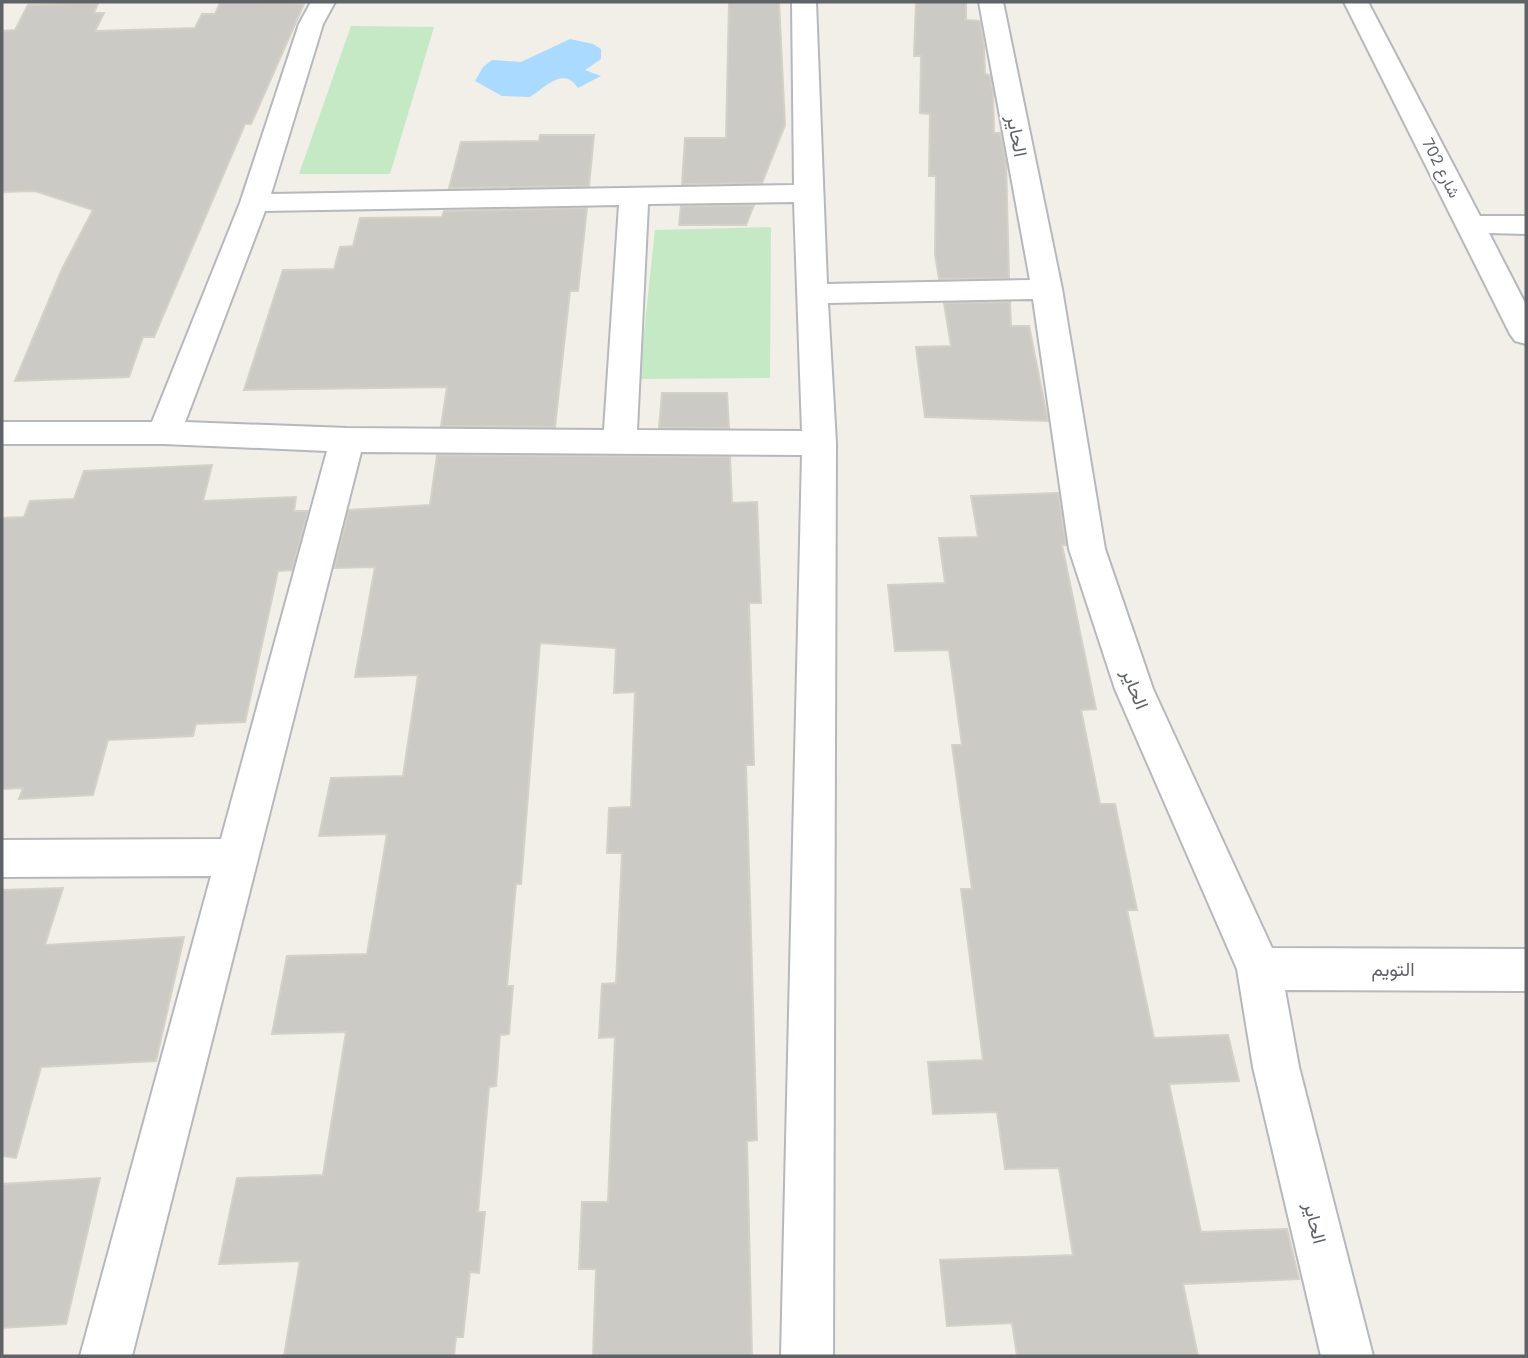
<svg xmlns="http://www.w3.org/2000/svg" width="1528" height="1358" font-family="Poppins,Vazirmatn,sans-serif">
<style>
.green{fill:#c5e8c5}
.water{fill:#aadaff}
.building{fill:#cccac5;stroke:#d6d1c6;stroke-width:2}
.lines{fill:none;stroke-linecap:round;stroke-linejoin:round}
.minor-casing{stroke:#b5b8bc;stroke-width:4}
.minor{fill:#fff;fill-rule:evenodd}
.labels{text-anchor:middle;dominant-baseline:central;stroke-width:5;stroke-linejoin:round;paint-order:stroke}
.far-street-label{font-size:16px;fill:#5f6368;stroke:#fff}
.street-label{font-size:19px;fill:#5f6368;stroke:#fff}
</style>
<rect width="100%" height="100%" fill="#f1efe8"/>
<g class="green">
<path d="M 351,26 L 434,27 L 390,174 L 299,174 Z"/>
<path d="M 771,227 L 770,378 L 639,379 L 655,230 Z"/>
</g>
<path class="water" d="M 570,39 L 593,44 L 601,49 L 601,59 L 585,70 L 601,76 L 578,88 C 563,65 544,89 530,97 L 502,96 L 475,81 L 483,67 L 492,60 L 521,62 Z"/>
<g class="building">
<path d="M 729,2 L 779,2 L 785,125 L 762,183 L 682,184 L 685,138 L 726,138 Z"/>
<path d="M 916,2 L 966,2 L 966,20 L 980,21 L 984,46 L 985,74 L 990,75 L 993,92 L 994,133 L 1000,133 L 1006,161 L 1009,278 L 939,279 L 935,254 L 936,176 L 929,176 L 930,114 L 920,113 L 921,56 L 914,56 Z"/>
<path d="M 98,3 L 94,13 L 104,13 L 95,31 L 195,28 L 202,14 L 215,14 L 220,3 L 304,4 L 251,124 L 245,124 L 154,337 L 143,337 L 129,377 L 15,381 L 62,269 L 93,210 L 35,191 L 2,192 L 2,31 L 15,30 L 28,5 Z"/>
<path d="M 540,135 L 594,135 L 589,186 L 449,188 L 461,142 L 539,141 Z"/>
<path d="M 754,205 L 746,225 L 679,225 L 681,206 Z"/>
<path d="M 587,208 L 578,291 L 570,291 L 555,427 L 441,426 L 447,387 L 244,390 L 283,270 L 334,269 L 340,247 L 353,246 L 360,218 L 442,217 L 444,211 Z"/>
<path d="M 1010,302 L 1011,326 L 1029,326 L 1048,421 L 925,417 L 916,347 L 951,346 L 944,303 Z"/>
<path d="M 662,393 L 727,393 L 729,428 L 659,428 Z"/>
<path d="M 437,455 L 730,457 L 732,503 L 757,502 L 761,603 L 749,603 L 754,765 L 746,765 L 757,1140 L 747,1141 L 752,1356 L 593,1356 L 596,1269 L 579,1269 L 582,1202 L 608,1202 L 615,1037 L 599,1038 L 602,984 L 616,983 L 622,853 L 607,853 L 609,808 L 631,807 L 635,692 L 614,693 L 616,648 L 540,643 L 521,884 L 516,884 L 507,986 L 513,986 L 509,1034 L 500,1035 L 496,1086 L 489,1087 L 478,1212 L 485,1212 L 479,1273 L 470,1272 L 463,1337 L 456,1337 L 454,1356 L 284,1356 L 300,1261 L 219,1264 L 237,1178 L 323,1175 L 346,1032 L 272,1034 L 287,956 L 367,954 L 387,834 L 319,836 L 331,778 L 403,776 L 418,675 L 355,677 L 375,567 L 334,568 L 349,510 L 430,505 Z"/>
<path d="M 212,465 L 203,501 L 296,497 L 294,511 L 308,511 L 292,570 L 278,571 L 245,722 L 196,724 L 193,736 L 108,740 L 93,795 L 19,799 L 23,788 L 2,789 L 2,518 L 24,517 L 30,501 L 74,499 L 84,471 Z"/>
<path d="M 1058,493 L 1066,545 L 1062,545 L 1096,709 L 1081,710 L 1100,804 L 1115,804 L 1137,910 L 1127,910 L 1154,1038 L 1228,1035 L 1239,1081 L 1169,1084 L 1201,1232 L 1287,1229 L 1299,1279 L 1183,1284 L 1198,1356 L 1017,1356 L 1012,1323 L 947,1326 L 940,1260 L 1073,1255 L 1059,1168 L 1005,1169 L 997,1112 L 933,1114 L 928,1062 L 983,1060 L 961,889 L 972,889 L 952,745 L 962,745 L 949,650 L 895,651 L 888,585 L 945,583 L 939,538 L 978,537 L 971,496 Z"/>
<path d="M 63,888 L 45,945 L 184,937 L 156,1061 L 41,1067 L 16,1158 L 2,1156 L 2,890 Z"/>
<path d="M 100,1178 L 66,1324 L 2,1328 L 2,1184 Z"/>
</g>
<g class="lines">
<g class="minor-casing">
<g id="minor">
<path d="M 311,2 L 335,2 L 323,24 L 271,194 L 794,185 L 792,2 L 816,2 L 827,284 L 1030,280 L 979,2 L 1003,2 L 1062,289 L 1105,549 L 1153,689 L 1272,948 L 1526,949 L 1526,991 L 1285,990 L 1299,1067 L 1373,1356 L 1321,1356 L 1253,1067 L 1237,969 L 1115,689 L 1069,549 L 1033,299 L 828,303 L 836,443 L 833,1356 L 781,1356 L 802,455 L 361,452 L 132,1356 L 80,1356 L 211,876 L 2,877 L 2,840 L 221,839 L 327,451 L 164,444 L 2,444 L 2,422 L 152,422 L 240,203 L 299,24 ZM 794,202 L 802,431 L 637,430 L 648,204 ZM 619,205 L 604,430 L 347,428 L 185,422 L 265,211 Z"/>
<path d="M 1344,2 L 1368,2 L 1480,216 L 1526,216 L 1526,234 L 1489,233 L 1526,305 L 1526,344 L 1515,341 L 1510,334 Z"/>
</g>
</g>
<use href="#minor" class="minor"/>
</g>
<g class="labels">
<g class="far-street-label">
<text transform="translate(1441 168) rotate(63)">شارع 702</text>
</g>
<g class="street-label">
<text transform="translate(1017 136) rotate(79)">الحاير</text>
<text transform="translate(1135 689) rotate(68)">الحاير</text>
<text x="1393" y="969">التويم</text>
<text transform="translate(1315 1223) rotate(76)">الحاير</text>
</g>
</g>
<rect width="1528" height="1358" fill="none" stroke="#5f6368" stroke-width="7"/>
</svg>
